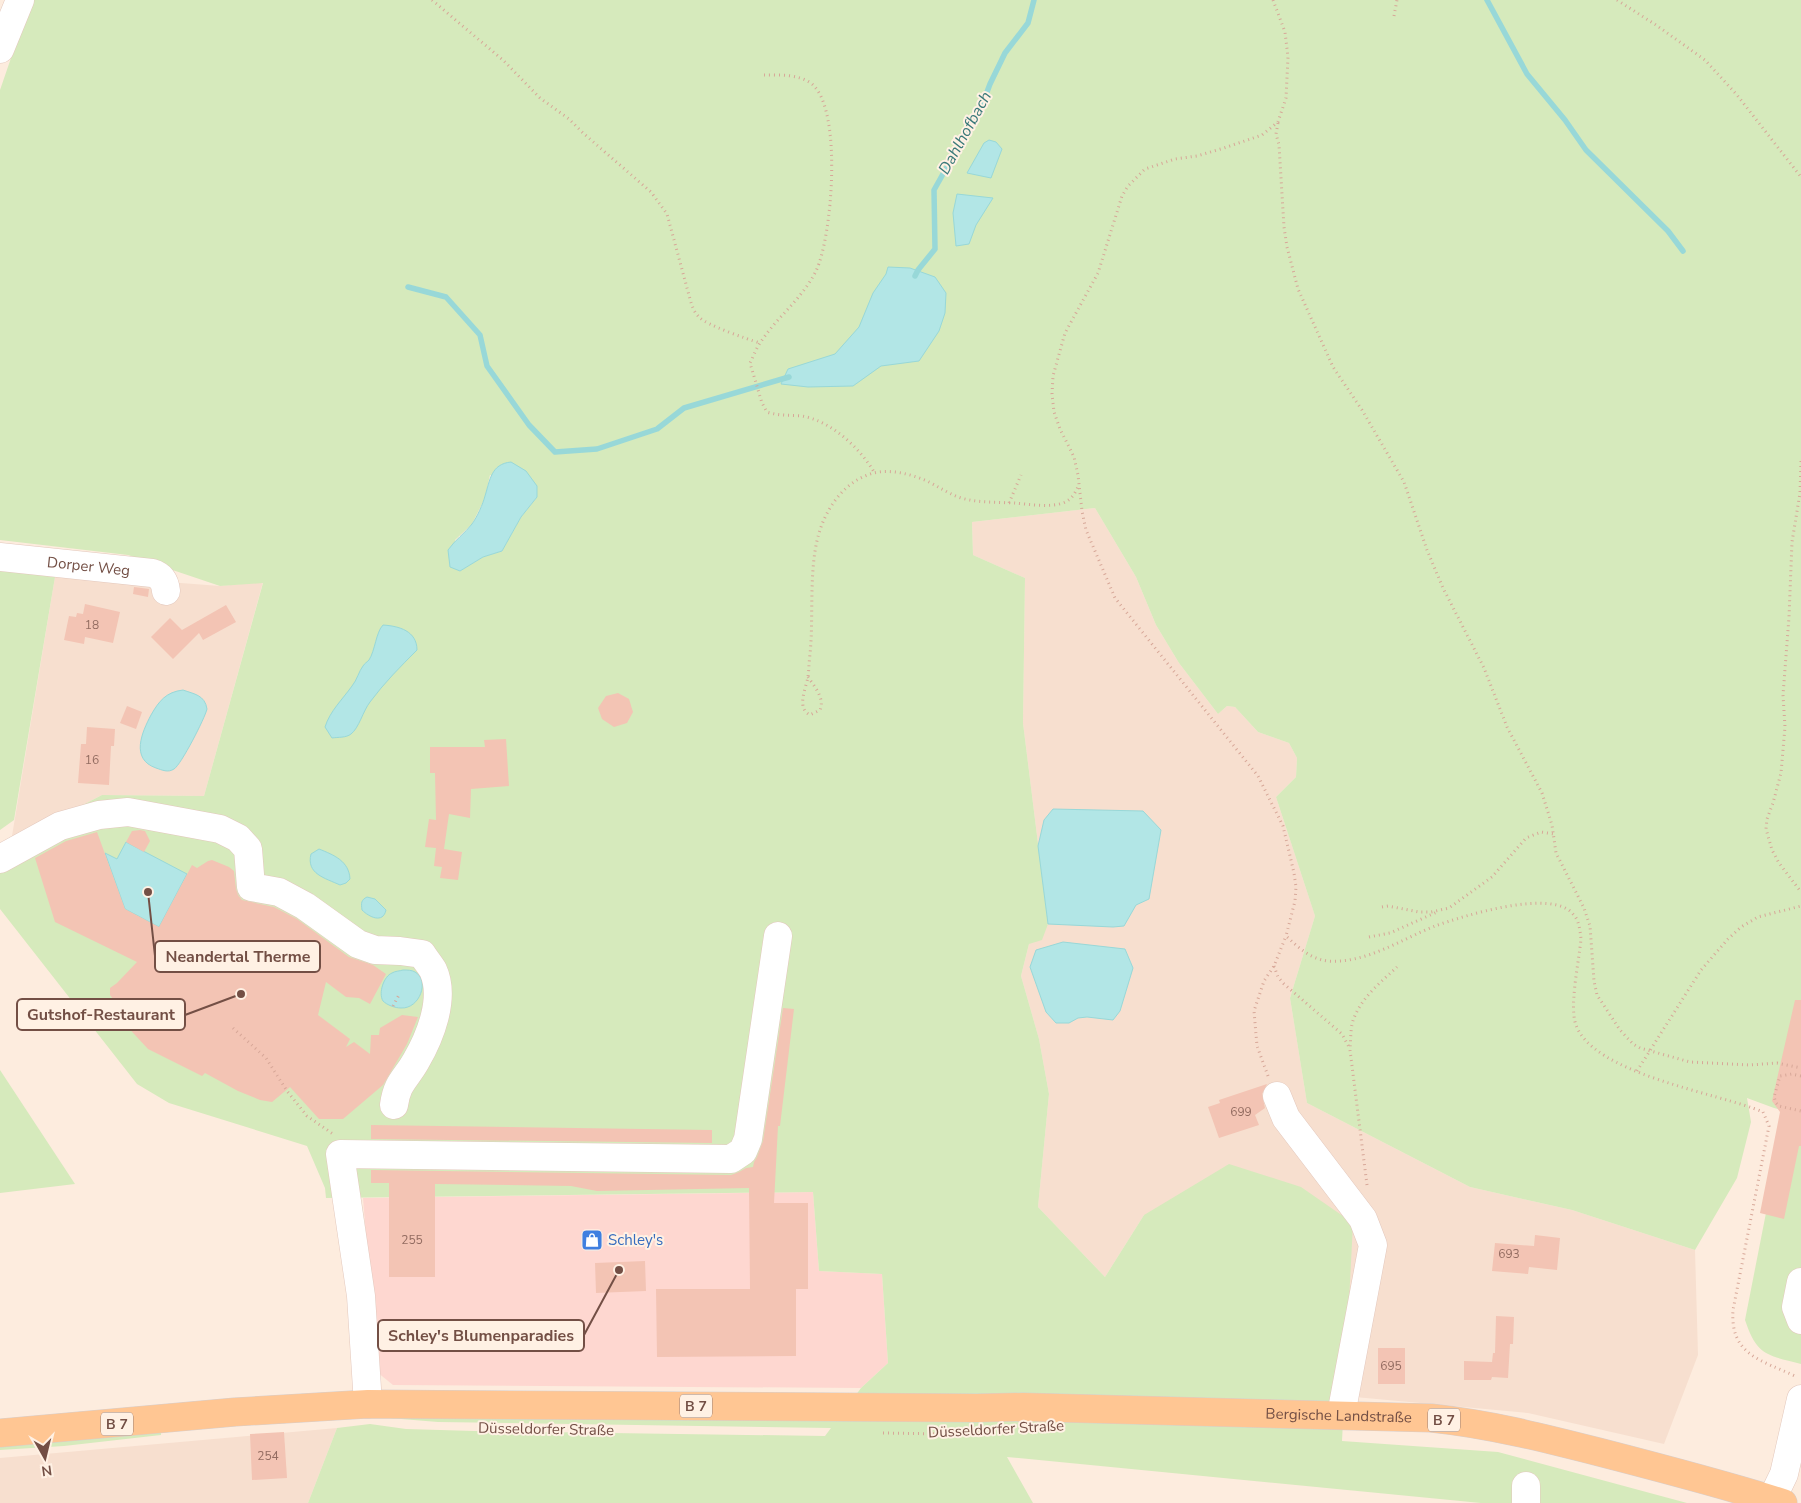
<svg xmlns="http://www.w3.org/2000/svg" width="1801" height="1503" font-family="'Nunito Sans',sans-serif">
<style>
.residential{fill:#f7dfcf}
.commercial{fill:#fed7d0}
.green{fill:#d6eabc;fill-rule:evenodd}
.water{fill:#b2e6e6;stroke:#98d8d8}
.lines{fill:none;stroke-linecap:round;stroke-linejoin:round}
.stream{stroke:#98d8d8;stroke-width:5.5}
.building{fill:#f3c4b4}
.minor-casing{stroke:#e3c8bd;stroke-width:29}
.major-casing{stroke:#d8cecb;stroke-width:29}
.path{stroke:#d7a798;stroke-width:3;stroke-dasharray:1 4;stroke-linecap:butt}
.minor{stroke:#fff;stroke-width:28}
.major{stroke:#ffc693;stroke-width:28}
.labels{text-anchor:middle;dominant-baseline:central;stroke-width:4;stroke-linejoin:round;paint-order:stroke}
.number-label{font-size:12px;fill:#936c61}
.shield{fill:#fff1e4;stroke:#9d8075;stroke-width:1}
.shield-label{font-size:14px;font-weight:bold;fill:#734f45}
.street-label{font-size:15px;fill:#734f45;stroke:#fff1e4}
.shop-label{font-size:15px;fill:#366cbe;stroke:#fff1e4;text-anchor:start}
.water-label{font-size:16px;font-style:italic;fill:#3a797a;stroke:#fff1e4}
.leader{fill:none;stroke:#734f45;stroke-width:2}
.callout-dot{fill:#734f45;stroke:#fff1e4;stroke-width:2}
.callout{fill:#fff1e4;stroke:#734f45;stroke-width:2}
.callout-label{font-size:16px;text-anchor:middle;font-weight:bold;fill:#734f45}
</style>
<rect width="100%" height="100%" fill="#fdecde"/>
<g class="residential">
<path d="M 1095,508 L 1136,577 L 1156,625 L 1179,663 L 1218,714 L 1227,706 L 1235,707 L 1258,732 L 1289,743 L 1297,758 L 1296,777 L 1276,797 L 1315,916 L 1290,998 L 1307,1103 L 1470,1187 L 1572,1210 L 1695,1250 L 1698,1355 L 1664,1444 L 1528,1413 L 1344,1396 L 1144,1215 L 1105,1277 L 1038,1207 L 1049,1094 L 1039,1039 L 1021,976 L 1029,944 L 1048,924 L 1023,723 L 1025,578 L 973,555 L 972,522 Z"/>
<path d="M 55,577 L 155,581 L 220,586 L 263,582 L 204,796 L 102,795 L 11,842 Z"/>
<path d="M 337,1428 L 308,1503 L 0,1503 L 0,1458 Z"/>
</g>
<path class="commercial" d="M 813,1192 L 819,1271 L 882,1274 L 888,1363 L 861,1388 L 393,1385 L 377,1372 L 363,1198 Z"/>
<g class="green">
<path d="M 31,0 L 1801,0 L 1801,1364 C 1767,1355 1757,1356 1745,1320 L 1786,1111 L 1774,1108 L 1747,1098 L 1751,1122 L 1737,1178 L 1695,1250 L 1572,1210 L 1470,1187 L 1307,1103 L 1290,998 L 1315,916 L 1276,797 L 1296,777 L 1297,758 L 1289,743 L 1258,732 L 1235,707 L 1227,706 L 1218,714 L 1179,663 L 1156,625 L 1136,577 L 1095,508 L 972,522 L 973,555 L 1025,578 L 1023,723 L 1048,924 L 1042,940 L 1029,944 L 1021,976 L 1039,1039 L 1049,1094 L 1038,1207 L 1105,1277 L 1144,1215 L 1229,1164 L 1301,1187 L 1353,1223 L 1342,1441 L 1498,1452 L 1687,1503 L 1481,1503 L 1007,1457 L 1033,1503 L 308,1503 L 337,1428 L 370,1424 L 406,1429 L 474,1431 L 825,1436 L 831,1428 L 438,1422 L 389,1418 L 388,1416 L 839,1418 L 861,1388 L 888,1363 L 882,1274 L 819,1271 L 813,1192 L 326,1198 L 325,1188 L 307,1146 L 169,1103 L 137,1084 L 0,909 L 0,849 L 11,842 L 102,795 L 204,796 L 263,583 L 220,586 L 128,555 L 0,540 L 0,90 ZM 490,475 L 537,497 L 521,517 L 502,551 L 483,557 L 460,571 L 455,540 L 472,524 L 485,498 Z"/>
<path d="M 0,568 L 55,577 L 14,820 L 0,830 Z"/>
<path d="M 0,1070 L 75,1184 L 0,1193 Z"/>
<path d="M 161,1431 L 161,1435 L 64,1446 L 0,1450 L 0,1444 Z"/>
</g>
<g class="water">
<path d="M 989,140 L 996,142 L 1002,149 L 991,178 L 967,173 L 984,143 Z"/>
<path d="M 957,194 L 993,198 L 976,225 L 969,244 L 956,246 L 953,213 Z"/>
<path d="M 888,267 L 910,268 L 935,277 L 946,293 L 945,313 L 939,331 L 919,361 L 881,366 L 853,386 L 808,387 L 781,384 L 788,369 L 835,354 L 859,327 L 873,293 L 886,274 Z"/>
<path d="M 511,462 L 526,471 L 537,486 L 537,497 L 521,517 L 502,551 L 483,557 L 460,571 L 450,567 L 448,550 C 455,540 465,533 472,524 C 477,517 483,504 485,496 C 490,480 491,464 511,462 Z"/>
<path d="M 383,625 C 399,626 417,631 417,650 C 401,666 384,683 370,702 C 363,711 359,728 351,734 C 346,738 338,737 332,738 L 325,727 C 330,711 342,700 352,686 C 357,680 359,671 363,666 C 365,663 366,663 369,660 C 375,651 376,632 383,625 Z"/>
<path d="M 183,690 C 194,694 205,695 207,709 C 205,718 181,765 174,769 C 168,773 162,770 156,768 C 130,759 142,732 151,715 C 159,701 166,692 183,690 Z"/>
<path d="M 1053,809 L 1143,811 L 1161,830 L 1149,899 L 1136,905 L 1124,926 L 1113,927 L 1048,924 L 1038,846 L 1044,820 Z"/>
<path d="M 126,842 L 187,874 L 159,927 L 125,909 L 105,853 L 117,859 Z"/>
<path d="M 319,849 C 334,855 349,861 350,879 L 346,883 L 340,885 C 325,878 306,874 311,854 Z"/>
<path d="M 367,897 L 375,899 L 386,910 C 383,924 369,917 362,910 C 361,903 361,900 367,897 Z"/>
<path d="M 1063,942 L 1125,949 L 1133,968 L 1120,1011 L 1113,1020 L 1087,1017 L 1078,1018 L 1069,1023 L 1056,1023 L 1046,1012 L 1030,967 L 1036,950 Z"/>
<path d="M 403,970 C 407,970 412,970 415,972 C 430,980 420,1009 401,1008 C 395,1008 387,1005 383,1001 C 378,993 384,976 392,973 C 395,971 400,971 403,970 Z"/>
</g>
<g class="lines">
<g class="stream">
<path d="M 1487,0 L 1527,74 L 1565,120 L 1586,150 L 1668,231 L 1683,251"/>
<path d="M 915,276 L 918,270 L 935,249 L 934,190 L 957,149 L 978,116 L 990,84 L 1005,53 L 1028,23 L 1034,0"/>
<path d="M 408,287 L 446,297 L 480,335 L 487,366 L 529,425 L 555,452 L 597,449 L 657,429 L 684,408 L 789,377"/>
</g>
</g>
<g class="building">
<path d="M 134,587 L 149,589 L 148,597 L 133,594 Z"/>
<path d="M 85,604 L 120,612 L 113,643 L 85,637 L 84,644 L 64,640 L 69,616 L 76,617 L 77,613 L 83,614 Z"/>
<path d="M 226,605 L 236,622 L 203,640 L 199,633 L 173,659 L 151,637 L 170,618 L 182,630 Z"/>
<path d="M 618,693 L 629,699 L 633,712 L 627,723 L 614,727 L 602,719 L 598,708 L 606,696 Z"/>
<path d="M 127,706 L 142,712 L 136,729 L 120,723 Z"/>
<path d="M 87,727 L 115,729 L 114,746 L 111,746 L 109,785 L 78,783 L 81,744 L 86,744 Z"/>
<path d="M 506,739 L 509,786 L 471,789 L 470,818 L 449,814 L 444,849 L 462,852 L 458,880 L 440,878 L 442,867 L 434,866 L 436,848 L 425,847 L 429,819 L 436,820 L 435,773 L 430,773 L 430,747 L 485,747 L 484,740 Z"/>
<path d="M 140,830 L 145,831 L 150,841 L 144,852 L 126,842 L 132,831 Z"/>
<path d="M 97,832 L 125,909 L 159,927 L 192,865 L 197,868 L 208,861 L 212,860 L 229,867 L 234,871 L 236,889 L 238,895 L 242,900 L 274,907 L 297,919 L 349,957 L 373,965 L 386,974 L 370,1004 L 359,998 L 346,997 L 326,982 L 318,1015 L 350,1039 L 346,1047 L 354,1042 L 370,1054 L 371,1035 L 379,1035 L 380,1028 L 402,1015 L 418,1017 L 407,1044 L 383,1085 L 343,1119 L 319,1119 L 290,1087 L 272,1102 L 260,1100 L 238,1091 L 205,1073 L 202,1076 L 148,1049 L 123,1022 L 126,1017 L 110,995 L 110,988 L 117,983 L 137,962 L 55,922 L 35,858 L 66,841 Z"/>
<path d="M 1795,1000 L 1801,1000 L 1801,1146 L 1799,1146 L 1784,1219 L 1760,1213 L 1780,1112 L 1772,1101 Z"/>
<path d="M 783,1008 L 794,1009 L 780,1126 L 778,1126 L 774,1203 L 808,1203 L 808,1289 L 796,1289 L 796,1356 L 657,1357 L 656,1289 L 750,1289 L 749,1188 L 597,1191 L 571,1186 L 435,1184 L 435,1277 L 389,1277 L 389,1183 L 371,1183 L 371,1170 L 731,1175 L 739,1172 L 746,1168 L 753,1167 L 754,1162 L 757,1157 L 763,1141 Z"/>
<path d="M 1267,1084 L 1262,1094 L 1265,1108 L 1255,1115 L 1259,1125 L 1219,1138 L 1208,1107 L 1220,1103 L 1219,1100 Z"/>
<path d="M 371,1125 L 712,1130 L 712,1143 L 371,1139 Z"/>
<path d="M 1535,1235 L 1560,1238 L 1557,1270 L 1529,1267 L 1528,1274 L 1492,1271 L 1495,1243 L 1534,1246 Z"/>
<path d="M 645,1261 L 646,1291 L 596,1293 L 595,1263 Z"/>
<path d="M 1496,1316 L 1514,1317 L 1513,1344 L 1510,1344 L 1508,1378 L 1492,1377 L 1491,1380 L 1464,1380 L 1464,1361 L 1492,1362 L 1493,1353 L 1495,1353 Z"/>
<rect x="1378" y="1348" width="27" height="36"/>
<path d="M 284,1432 L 287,1478 L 252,1480 L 250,1434 Z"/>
</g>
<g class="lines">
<g class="minor-casing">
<g id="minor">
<path d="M 0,49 L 20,0"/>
<path id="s1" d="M 0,557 L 152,573 C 162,576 165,582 166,591"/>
<path d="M 0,859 L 60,826 L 99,815 L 128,812 L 220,829 L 238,838 L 248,849 L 251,887 L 279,892 L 305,906 L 358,944 L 375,950 L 400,951 L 422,954 C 425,959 430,965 433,970 C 446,998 430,1037 416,1061 C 406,1079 397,1082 394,1105"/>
<path d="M 1277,1096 L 1286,1118 L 1363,1219 L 1373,1245 L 1341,1415"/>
<path d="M 1801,1282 L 1796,1307 L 1801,1320"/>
<path d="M 368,1404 L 361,1296 L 340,1154 L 731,1159 L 743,1151 L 748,1139 L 778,936"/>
<path d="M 1526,1486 L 1526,1503"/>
<path d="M 1770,1503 L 1784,1474 L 1801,1399"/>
</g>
</g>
<g class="major-casing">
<g id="major">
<path id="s2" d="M 0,1433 L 235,1412 L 368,1404 L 977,1408 L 1023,1407 L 1431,1418 C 1489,1424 1544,1438 1599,1452 C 1661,1468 1723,1484 1783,1503"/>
</g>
</g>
<g class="path">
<path d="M 432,0 L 504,61 L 540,98 L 569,119 L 583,133 L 651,192 L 667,214 L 690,299 C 692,306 694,312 699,317 C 706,325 747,339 760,343"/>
<path d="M 1273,0 L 1285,32 L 1288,57 L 1286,98 L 1278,122 L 1262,135 L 1224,148 L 1197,156 L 1175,159 L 1145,169 L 1128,186 L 1122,196 L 1098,273 L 1065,333 L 1053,376 L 1052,394 L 1054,412 L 1060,429 L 1074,457 L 1078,475 L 1082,511 L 1086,530 L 1115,598 L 1258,776 L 1283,826 L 1294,873 L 1296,887 L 1295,901 L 1286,936 C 1298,947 1310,959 1328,961 C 1365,964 1402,939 1435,926 C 1463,916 1552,888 1573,914 C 1579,920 1580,930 1581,939 C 1579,961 1570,1002 1575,1022 C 1589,1074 1719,1093 1763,1112 L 1769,1126 L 1733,1310 C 1730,1355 1761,1360 1795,1376"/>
<path d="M 1617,0 L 1656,25 L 1705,60 L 1737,95 L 1801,177"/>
<path d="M 1394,16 L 1397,0"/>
<path d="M 764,75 C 780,75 799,74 812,84 C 843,110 832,238 816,271 C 802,299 777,317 760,343 C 756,349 753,357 750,363 L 762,403 L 767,412 C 779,416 790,415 802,416 C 831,421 860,448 874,472"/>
<path d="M 1278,123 L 1276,134 L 1279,145 L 1284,227 L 1287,247 L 1298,289 L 1333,367 L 1362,410 L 1404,482 L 1427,550 L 1443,588 L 1484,668 L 1507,727 L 1542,793 L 1552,825 L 1556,853 L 1584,908 L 1590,926 L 1594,981 L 1597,995 L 1620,1030 L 1633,1044 L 1640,1048 L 1690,1062 L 1750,1065 L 1777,1063 L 1801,1068"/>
<path d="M 1801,461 L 1800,493 L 1792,542 L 1789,617 L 1783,695 L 1785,727 L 1781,773 L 1773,803 L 1767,819 L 1766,829 L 1772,850 L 1779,863 L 1801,892"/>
<path d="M 1009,503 L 1021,475"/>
<path d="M 808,677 C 814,686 825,698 820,710 L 810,715 C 796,708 806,688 808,677 C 809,669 809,662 810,654 C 814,616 808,566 820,530 C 827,508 843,485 865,476 C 884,467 908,473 927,481 C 939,487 949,494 961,498 C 979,503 996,502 1014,503 C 1029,504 1048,508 1063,503 C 1071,500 1074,495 1078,487"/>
<path d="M 1382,907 L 1388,906 L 1419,912 L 1431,912 L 1449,908 L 1492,877 L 1526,838 L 1541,832 L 1554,834"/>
<path d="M 1369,937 L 1390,933 L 1437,912"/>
<path d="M 1274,966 L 1278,977 L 1284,984 L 1342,1034 L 1350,1049"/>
<path d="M 393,1006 L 400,993"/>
<path d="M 233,1028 L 266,1058 L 287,1091 L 307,1116 L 333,1134"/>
<path d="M 1637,1071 L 1701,970 L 1728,939 L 1741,927 L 1758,917 L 1801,906"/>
<path d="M 1268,1076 L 1257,1046 L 1254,1011 L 1264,981 L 1274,966 L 1286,936"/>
<path d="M 1801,1076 L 1792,1074 L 1780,1076 L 1774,1097 L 1776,1103 L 1779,1106 L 1801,1111"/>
<path d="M 1367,1185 L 1350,1050 C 1351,1040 1350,1027 1354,1018 C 1362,997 1381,982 1397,967"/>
<path d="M 883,1433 L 942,1434 L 984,1433"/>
</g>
<use href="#minor" class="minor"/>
<use href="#major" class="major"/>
</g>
<defs>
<g id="shop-square" transform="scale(1.125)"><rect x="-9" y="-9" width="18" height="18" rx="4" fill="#3f7fe0" stroke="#fff1e4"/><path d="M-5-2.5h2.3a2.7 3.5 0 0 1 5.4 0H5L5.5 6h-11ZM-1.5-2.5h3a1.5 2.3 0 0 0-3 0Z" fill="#fff"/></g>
</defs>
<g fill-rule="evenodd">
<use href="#shop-square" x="592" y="1240"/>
</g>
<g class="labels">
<g class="number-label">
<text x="92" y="625">18</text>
<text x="92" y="760">16</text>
<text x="1241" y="1112">699</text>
<text x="412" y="1240">255</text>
<text x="1509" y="1254">693</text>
<text x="1391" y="1366">695</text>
<text x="268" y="1456">254</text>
</g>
<g class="shield">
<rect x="680" y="1394.5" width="32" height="23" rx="4"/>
<rect x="1428" y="1408.5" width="32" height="23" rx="4"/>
<rect x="101" y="1412.5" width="32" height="23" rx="4"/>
</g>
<g class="shield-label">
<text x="696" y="1406">B 7</text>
<text x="1444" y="1420">B 7</text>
<text x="117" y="1424">B 7</text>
</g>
<g class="street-label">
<text stroke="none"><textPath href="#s1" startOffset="89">Dorper Weg</textPath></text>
<text stroke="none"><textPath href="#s2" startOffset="1340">Bergische Landstraße</textPath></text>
<text transform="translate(546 1429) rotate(1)">Düsseldorfer Straße</text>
<text transform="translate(996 1429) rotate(-3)">Düsseldorfer Straße</text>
</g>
<g class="shop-label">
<text x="608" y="1240">Schley's</text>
</g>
<g class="water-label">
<text transform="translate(965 133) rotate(-61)">Dahlhofbach</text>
</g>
</g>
<path class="leader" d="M148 892L155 956M241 994L185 1015M619 1270L584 1335"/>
<g class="callout-dot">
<circle cx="148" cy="892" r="5"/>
<circle cx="241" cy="994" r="5"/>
<circle cx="619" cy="1270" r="5"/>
</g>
<g class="callout">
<rect x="155" y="941" width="165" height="31" rx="5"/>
<rect x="17" y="999" width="168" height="31" rx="5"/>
<rect x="378" y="1320" width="206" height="31" rx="5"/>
</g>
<g class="callout-label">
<text x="238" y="962">Neandertal Therme</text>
<text x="101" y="1020">Gutshof-Restaurant</text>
<text x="481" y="1341">Schley's Blumenparadies</text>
</g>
<g transform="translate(45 1458) rotate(172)" stroke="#fff1e4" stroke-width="4" paint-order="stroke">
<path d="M0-4L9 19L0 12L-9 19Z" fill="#734f45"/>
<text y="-8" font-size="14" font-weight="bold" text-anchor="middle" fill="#734f45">N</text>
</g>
</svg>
